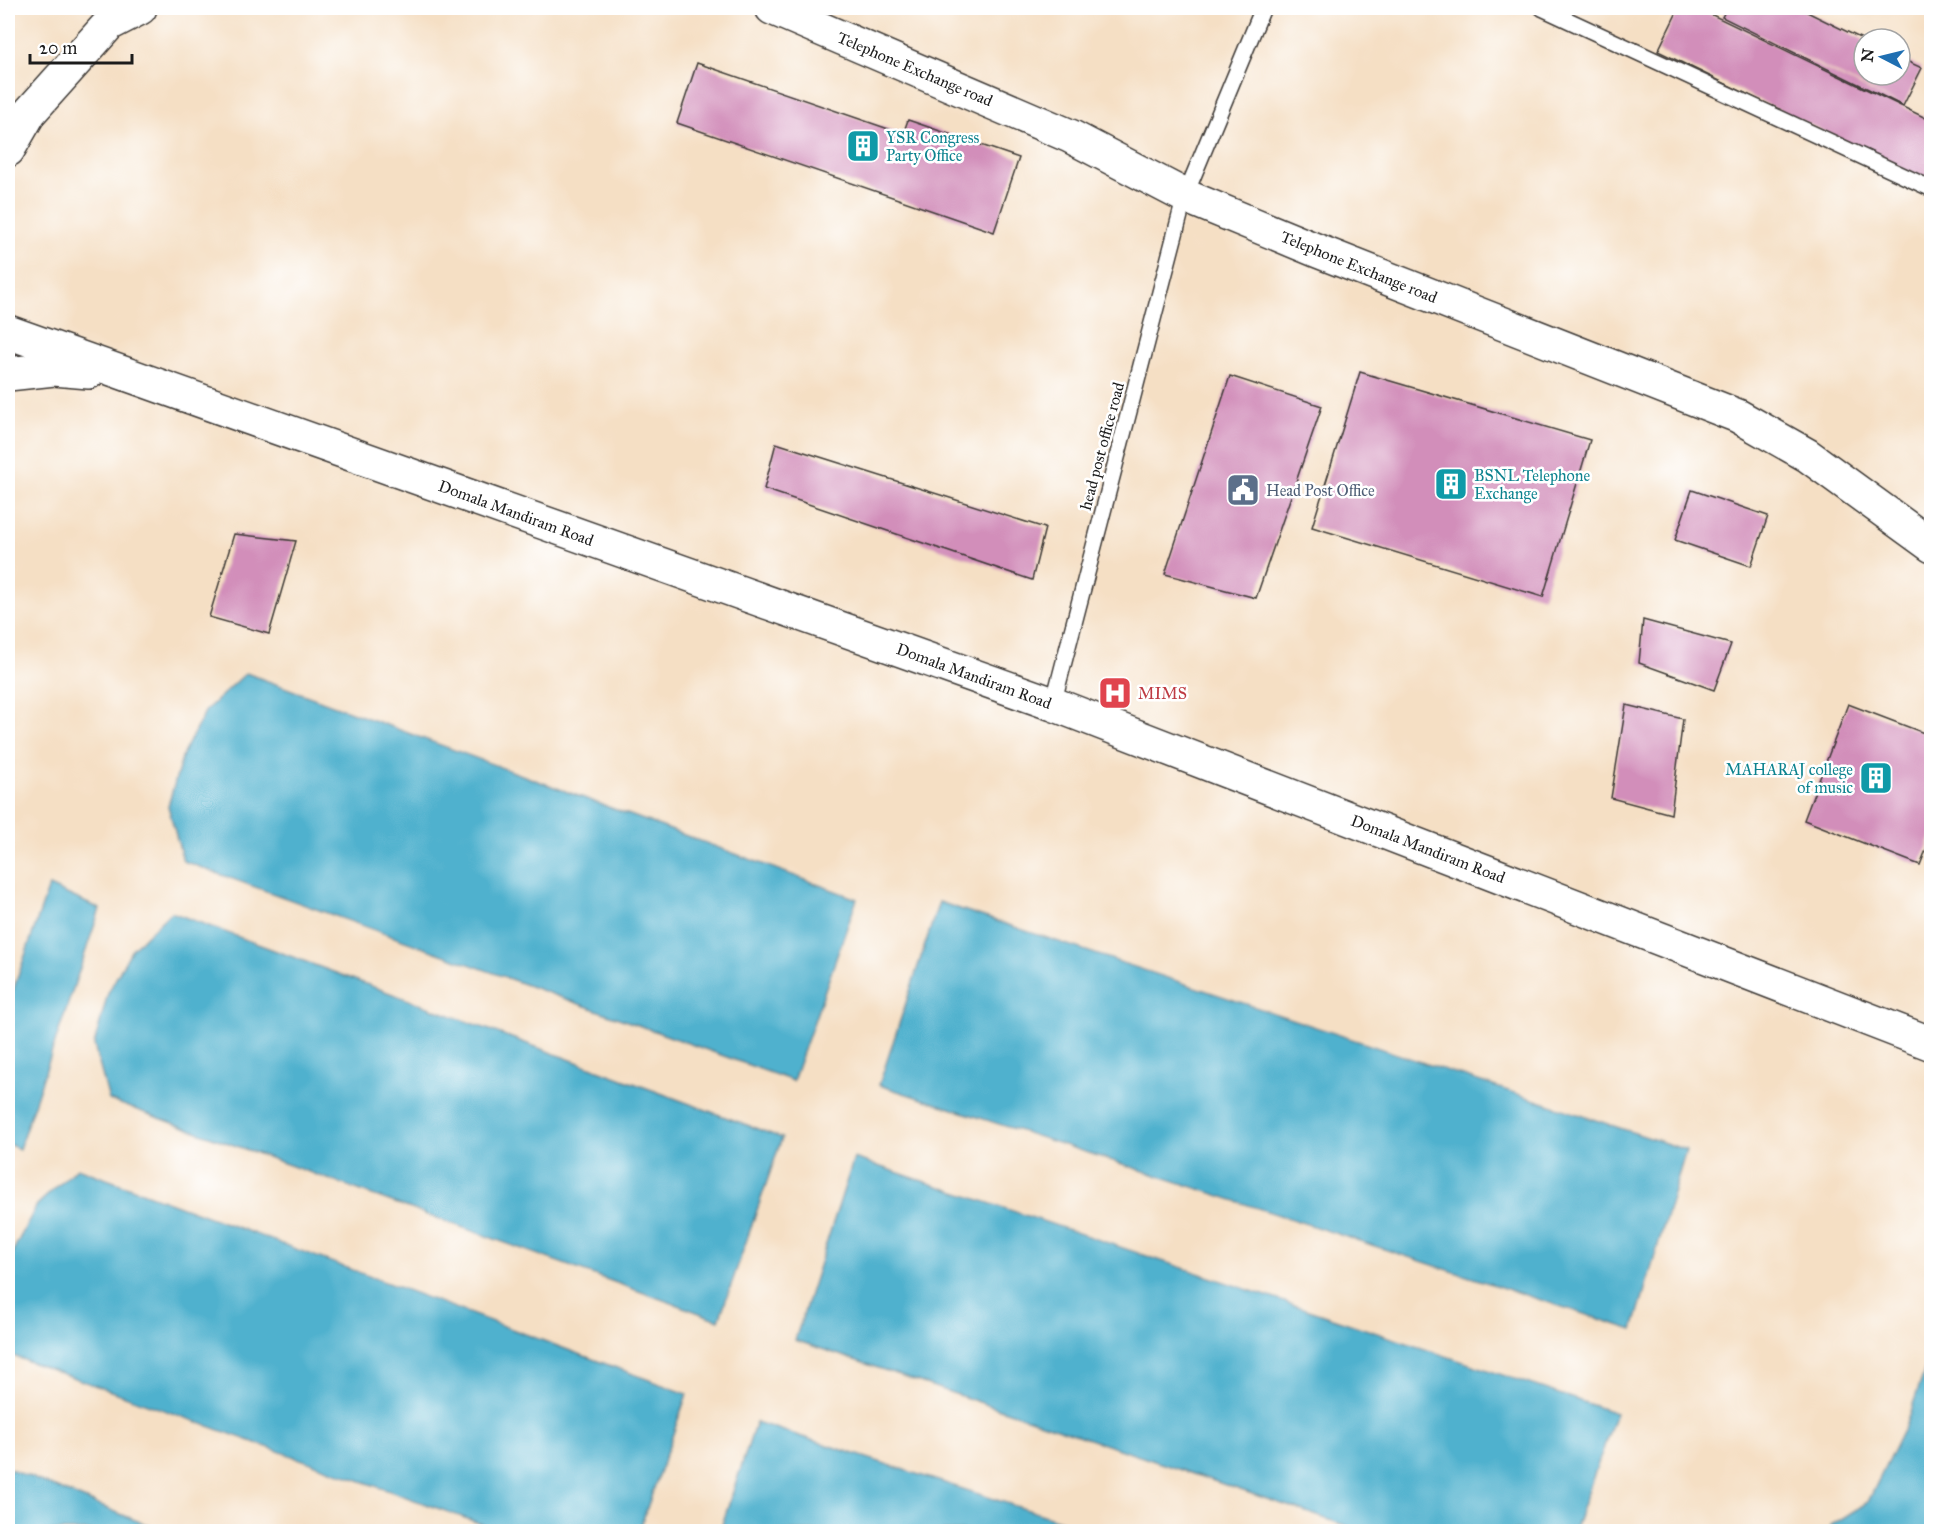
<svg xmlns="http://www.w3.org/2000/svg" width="1939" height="1539" font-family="'IM FELL Great Primer',serif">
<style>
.water{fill:#4fb1ce;stroke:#366675;stroke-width:1.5}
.building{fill:#d28eba}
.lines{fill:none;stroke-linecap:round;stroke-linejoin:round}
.service-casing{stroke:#3d3935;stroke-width:18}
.tertiary-casing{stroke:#3d3935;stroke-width:36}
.service{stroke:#fff;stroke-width:15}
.tertiary{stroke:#fff;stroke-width:33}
.labels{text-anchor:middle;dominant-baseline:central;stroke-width:5;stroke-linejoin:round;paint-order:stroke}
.street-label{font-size:16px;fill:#1c1c1c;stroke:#fff}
.culture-label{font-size:16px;fill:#0d838f;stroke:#fff;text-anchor:start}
.service-label{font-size:16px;fill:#4e5e75;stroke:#fff;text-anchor:start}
.health-label{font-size:16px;fill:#be3a42;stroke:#fff;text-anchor:start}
</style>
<rect width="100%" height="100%" fill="#fff"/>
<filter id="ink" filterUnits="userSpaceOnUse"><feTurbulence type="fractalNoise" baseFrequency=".0167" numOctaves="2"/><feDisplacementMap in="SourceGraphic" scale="12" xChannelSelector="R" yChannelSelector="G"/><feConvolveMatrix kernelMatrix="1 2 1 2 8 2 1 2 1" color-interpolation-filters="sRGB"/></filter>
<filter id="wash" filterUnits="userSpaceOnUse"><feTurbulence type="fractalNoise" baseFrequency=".008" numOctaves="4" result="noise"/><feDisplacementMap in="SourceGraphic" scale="24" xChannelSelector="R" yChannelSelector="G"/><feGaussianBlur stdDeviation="1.35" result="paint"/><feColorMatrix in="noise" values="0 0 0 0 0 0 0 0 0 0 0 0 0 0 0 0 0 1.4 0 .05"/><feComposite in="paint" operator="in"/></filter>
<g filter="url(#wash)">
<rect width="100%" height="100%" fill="#f5dfc4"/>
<g class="water">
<path d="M 246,673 L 857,899 L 793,1081 L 183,861 L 168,806 L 183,754 L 206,710 Z"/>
<path d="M 49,886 L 100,909 L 19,1149 L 8,1144 L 8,1005 Z"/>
<path d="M 939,902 L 1686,1150 L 1633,1330 L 879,1085 Z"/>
<path d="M 171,912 L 782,1138 L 719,1320 L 109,1100 L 94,1045 L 108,993 L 132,949 Z"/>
<path d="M 854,1158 L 1616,1413 L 1574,1531 L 1362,1531 L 795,1340 Z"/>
<path d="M 77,1168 L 687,1394 L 639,1531 L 501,1531 L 13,1356 L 8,1334 L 8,1270 L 14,1249 L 37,1205 Z"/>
<path d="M 1931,1353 L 1931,1531 L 1829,1531 L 1830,1526 L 1868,1502 L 1906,1424 Z"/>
<path d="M 756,1422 L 1093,1531 L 720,1531 Z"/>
<path d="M 8,1468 L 162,1531 L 8,1531 Z"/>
</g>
<g id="blocks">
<g class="building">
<path d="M 1679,8 L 1698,8 L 1932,121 L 1932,184 L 1658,51 Z"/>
<path d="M 1727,8 L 1799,8 L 1864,40 L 1864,75 L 1900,75 L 1900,58 L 1922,68 L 1903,106 L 1722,17 Z"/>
<path d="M 697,63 L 903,134 L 908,120 L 1019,158 L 994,232 L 677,123 Z"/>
<path d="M 1360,372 L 1590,440 L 1543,597 L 1312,527 Z"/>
<path d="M 1230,376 L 1322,406 L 1256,598 L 1165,574 Z"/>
<path d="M 776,443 L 1045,528 L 1032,580 L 764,489 Z"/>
<path d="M 1692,490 L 1768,516 L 1751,566 L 1675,540 Z"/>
<path d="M 234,534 L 296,541 L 269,634 L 209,617 Z"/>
<path d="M 1643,620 L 1731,644 L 1714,690 L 1639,663 Z"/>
<path d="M 1848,704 L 1932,736 L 1932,835 L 1920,865 L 1804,820 Z"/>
<path d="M 1626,705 L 1683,719 L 1671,814 L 1611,798 Z"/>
</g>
</g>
</g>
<g filter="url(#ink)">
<use href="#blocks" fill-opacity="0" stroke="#3d3935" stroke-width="1.5"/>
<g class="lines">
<g class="service-casing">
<g id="service">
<path d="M 1542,8 L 1932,189"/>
<path d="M 1053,704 L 1185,196 L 1263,8"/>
</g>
</g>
<g class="tertiary-casing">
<g id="tertiary">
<path d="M 772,8 L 1070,136 L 1185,196 L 1318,251 L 1738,416 L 1807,455 L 1932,546"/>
<path d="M 8,150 L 30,112 L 109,24 L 140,8"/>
<path d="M 8,332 L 1053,704 L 1932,1044"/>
<path d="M 8,374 L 54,369 L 89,372"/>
</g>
</g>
<use href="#service" class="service"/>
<use href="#tertiary" class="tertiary"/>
</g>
</g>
<defs>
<g id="building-square" transform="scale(1.725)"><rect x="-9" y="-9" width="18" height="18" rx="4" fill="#0f9aa8" stroke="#fff"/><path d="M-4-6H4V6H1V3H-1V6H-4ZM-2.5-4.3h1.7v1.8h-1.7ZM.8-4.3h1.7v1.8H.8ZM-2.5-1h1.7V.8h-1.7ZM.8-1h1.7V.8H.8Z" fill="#fff"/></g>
<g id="civic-square" transform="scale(1.725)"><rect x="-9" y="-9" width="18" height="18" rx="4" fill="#5c6f8a" stroke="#fff"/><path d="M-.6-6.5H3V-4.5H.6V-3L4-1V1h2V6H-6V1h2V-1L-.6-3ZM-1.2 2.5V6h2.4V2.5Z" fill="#fff"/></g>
<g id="hospital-square" transform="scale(1.725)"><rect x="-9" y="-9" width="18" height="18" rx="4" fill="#e0444e" stroke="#fff"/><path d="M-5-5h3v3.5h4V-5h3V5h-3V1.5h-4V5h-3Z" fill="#fff"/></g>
</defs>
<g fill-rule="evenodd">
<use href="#building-square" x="863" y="146"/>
<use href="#building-square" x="1451" y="484"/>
<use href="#civic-square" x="1243" y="490"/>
<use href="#hospital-square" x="1115" y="693"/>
<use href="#building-square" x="1876" y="778"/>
</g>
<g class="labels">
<g class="street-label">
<text transform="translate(915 69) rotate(23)">Telephone Exchange road</text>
<text transform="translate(1359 267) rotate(22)">Telephone Exchange road</text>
<text transform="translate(1102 446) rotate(-75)">head post office road</text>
<text transform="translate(516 513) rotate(20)">Domala Mandiram Road</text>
<text transform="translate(974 676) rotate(20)">Domala Mandiram Road</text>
<text transform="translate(1428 849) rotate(21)">Domala Mandiram Road</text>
</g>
<g class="culture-label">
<text x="886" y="137">YSR Congress<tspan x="886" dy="18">Party Office</tspan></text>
<text x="1474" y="475">BSNL Telephone<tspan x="1474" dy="18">Exchange</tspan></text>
<text x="1853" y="769" text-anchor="end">MAHARAJ college<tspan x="1853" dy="18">of music</tspan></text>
</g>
<g class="service-label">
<text x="1266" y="490">Head Post Office</text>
</g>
<g class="health-label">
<text x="1138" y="693">MIMS</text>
</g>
</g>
<rect width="1939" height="1539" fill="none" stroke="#fff" stroke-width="30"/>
<g transform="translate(1882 57) rotate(277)"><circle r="28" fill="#ffffff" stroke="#a4a4a4" stroke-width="1.5"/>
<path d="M0-4.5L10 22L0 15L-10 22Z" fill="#1f6fb2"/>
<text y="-9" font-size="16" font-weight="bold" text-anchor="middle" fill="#1c1c1c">N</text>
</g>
<path d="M30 54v9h102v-9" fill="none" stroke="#1c1c1c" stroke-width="3"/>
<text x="39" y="54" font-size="18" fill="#1c1c1c" stroke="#ffffff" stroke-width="4.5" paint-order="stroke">20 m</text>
</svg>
